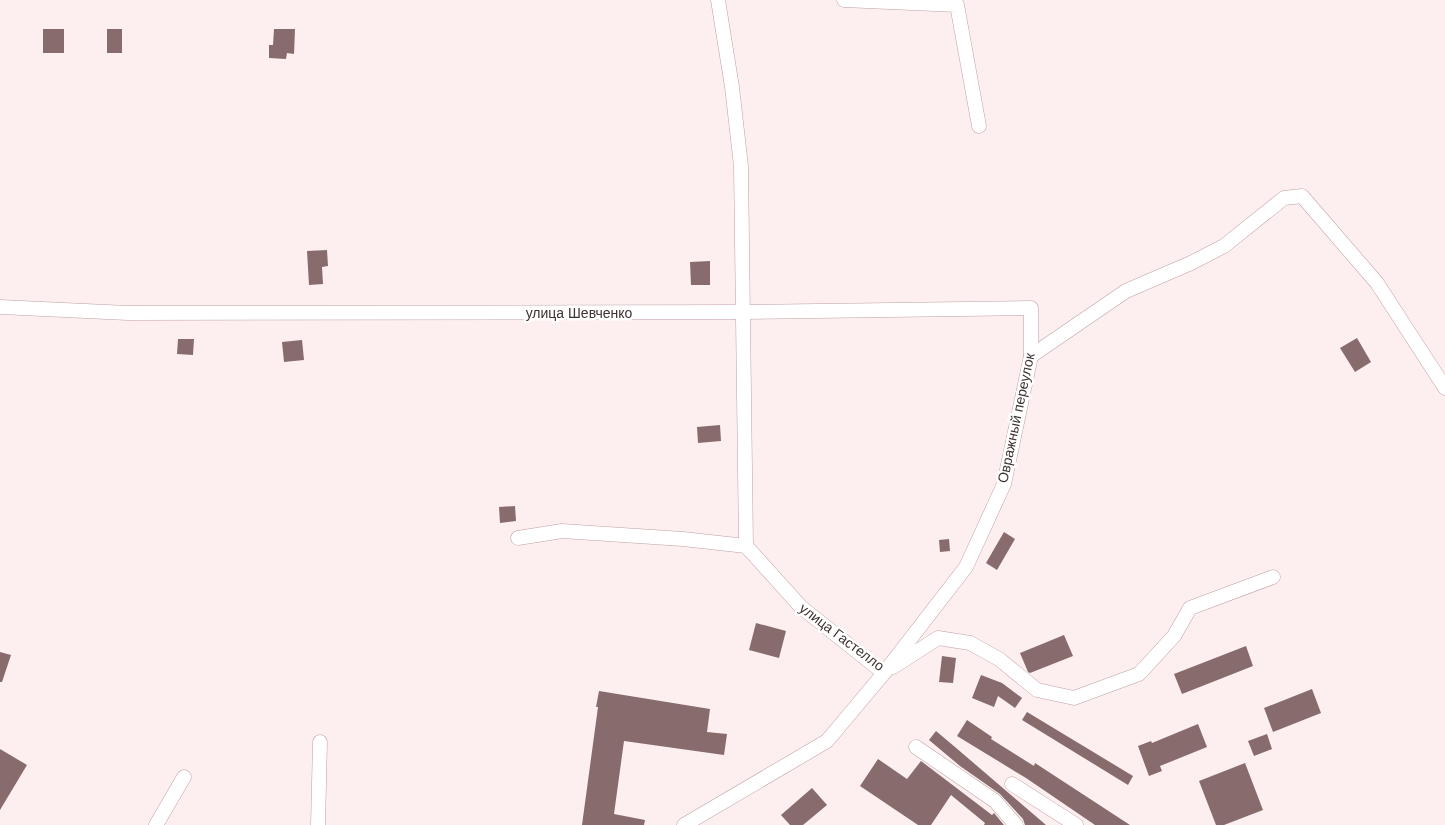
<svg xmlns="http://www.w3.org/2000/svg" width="1445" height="825" font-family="Arial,sans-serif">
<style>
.building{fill:#886b6d}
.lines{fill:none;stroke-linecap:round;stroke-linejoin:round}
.minor-casing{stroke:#bfa0a2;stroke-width:15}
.minor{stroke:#fff;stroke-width:14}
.labels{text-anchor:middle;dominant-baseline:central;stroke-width:5;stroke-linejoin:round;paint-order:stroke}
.street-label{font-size:14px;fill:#3e3131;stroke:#fff}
</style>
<rect width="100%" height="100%" fill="#fdeff0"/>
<g class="building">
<rect x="43" y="29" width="21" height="24"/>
<rect x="107" y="29" width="15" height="24"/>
<path d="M 274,29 L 295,29 L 294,54 L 287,53 L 286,59 L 269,58 L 269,45 L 273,45 Z"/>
<path d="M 327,250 L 328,266 L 322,267 L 323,284 L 309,285 L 307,251 Z"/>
<path d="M 710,261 L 710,285 L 691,285 L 690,262 Z"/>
<path d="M 1357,338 L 1371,362 L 1355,372 L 1340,348 Z"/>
<path d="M 178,339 L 194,339 L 193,355 L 177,354 Z"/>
<path d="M 302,340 L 304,360 L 284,362 L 282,342 Z"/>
<path d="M 720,425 L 721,441 L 698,443 L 697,427 Z"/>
<path d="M 515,506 L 516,521 L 500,523 L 499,507 Z"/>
<path d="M 1004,532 L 1015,539 L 997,570 L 986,563 Z"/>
<path d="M 949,539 L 950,551 L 940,552 L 939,540 Z"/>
<path d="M 756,623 L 786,631 L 779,658 L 749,650 Z"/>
<path d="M 1064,635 L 1073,656 L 1030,673 L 1028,672 L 1020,653 Z"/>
<path d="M 1246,646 L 1253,666 L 1182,694 L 1174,674 Z"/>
<path d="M 0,652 L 11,655 L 2,682 L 0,682 Z"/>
<path d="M 942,656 L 956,658 L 953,683 L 939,682 Z"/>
<path d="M 981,675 L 1002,683 L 1022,698 L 1015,708 L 998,696 L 994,707 L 972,698 Z"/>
<path d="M 1312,689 L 1321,713 L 1273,732 L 1264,708 Z"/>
<path d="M 599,691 L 710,709 L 707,732 L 727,734 L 724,755 L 624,741 L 614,814 L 645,820 L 644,825 L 582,825 L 598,707 L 596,707 Z"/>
<path d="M 1027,712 L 1133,776 L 1128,785 L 1022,720 Z"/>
<path d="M 967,720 L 992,737 L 991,739 L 1034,766 L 1035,763 L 1130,825 L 1095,825 L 1026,778 L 957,736 Z"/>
<path d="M 1198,724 L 1207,747 L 1160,766 L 1162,771 L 1149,776 L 1138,746 L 1151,741 L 1152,743 Z"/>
<path d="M 936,731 L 955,747 L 1046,825 L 1025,825 L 1023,819 L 1000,794 L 960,766 L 929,740 Z"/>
<path d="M 1267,734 L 1272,749 L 1254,756 L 1248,741 Z"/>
<path d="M 0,749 L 27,765 L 0,810 Z"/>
<path d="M 878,759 L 907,779 L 921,761 L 992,815 L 994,813 L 1004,825 L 984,825 L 985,823 L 951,795 L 931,825 L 918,825 L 860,786 Z"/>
<path d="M 1245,763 L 1263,810 L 1224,825 L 1216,825 L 1199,781 Z"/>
<path d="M 812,788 L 827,805 L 803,825 L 790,825 L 781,815 Z"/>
</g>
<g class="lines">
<g class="minor-casing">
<g id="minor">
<path d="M 718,0 L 732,87 L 741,166 L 746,546"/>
<path d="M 844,0 L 957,5 L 979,126"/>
<path d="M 0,307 L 128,313 L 742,312 L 1031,308 L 1031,356 L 1004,484 L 966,567 L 884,673 L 827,741 L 684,825"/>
<path d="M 1031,356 L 1126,291 L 1191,263 L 1224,246 L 1284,198 L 1302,196 L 1377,283 L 1445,388"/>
<path d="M 518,538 L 562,531 L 683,539 L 746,546 L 801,607 L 884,673"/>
<path d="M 893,667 L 938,638 L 970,643 L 999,659 L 1037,690 L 1074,698 L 1139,674 L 1174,636 L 1190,608 L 1273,577"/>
<path d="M 916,747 L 995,801 L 1016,825"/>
<path d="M 1012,784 L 1076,825"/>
<path d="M 156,825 L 184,777"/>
<path d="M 318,825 L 320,742"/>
</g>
</g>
<use href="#minor" class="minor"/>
</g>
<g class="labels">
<g class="street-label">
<text x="579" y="313">улица Шевченко</text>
<text transform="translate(1016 418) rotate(-78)">Овражный переулок</text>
<text transform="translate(842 637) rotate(37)">улица Гастелло</text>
</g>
</g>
</svg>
